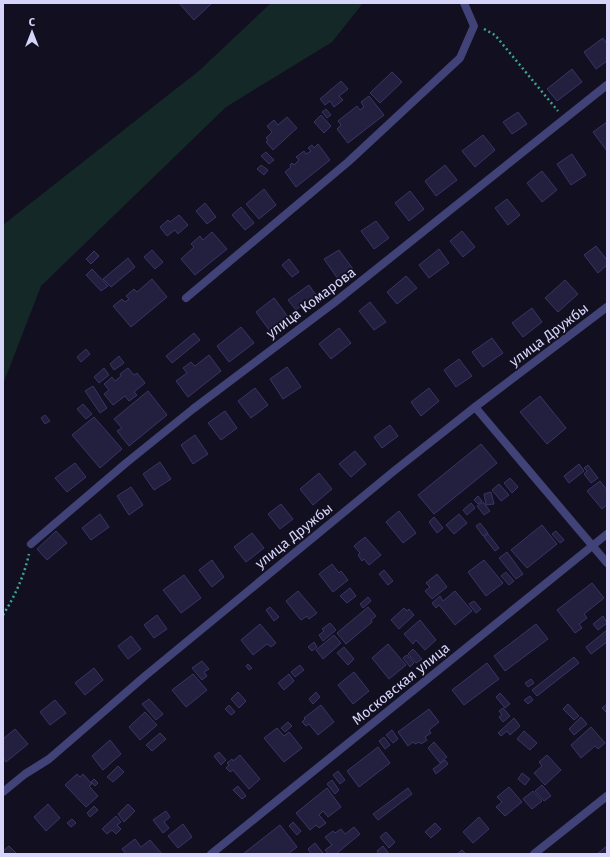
<svg xmlns="http://www.w3.org/2000/svg" width="610" height="857" font-family="'Fira Sans',sans-serif">
<style>
.green{fill:#142927}
.building{fill:#231f3e;stroke:#3a3467}
.lines{fill:none;stroke-linecap:round;stroke-linejoin:round}
.path{stroke:#3ea396;stroke-width:2.5;stroke-dasharray:2 3;stroke-linecap:butt}
.street{stroke:#414378;stroke-width:8}
.labels{text-anchor:middle;dominant-baseline:central;stroke-width:3.5;stroke-linejoin:round;paint-order:stroke}
.street-label{font-size:14px;fill:#d6d5f9;stroke:#121020}
</style>
<rect width="100%" height="100%" fill="#121020"/>
<path class="green" d="M 271,3 L 363,3 L 332,42 L 226,107 L 41,286 L 3,384 L 3,225 L 200,70 Z"/>
<g class="building">
<path d="M 179,3 L 212,3 L 194,20 Z"/>
<path d="M 603,38 L 607,44 L 607,61 L 596,69 L 584,52 Z"/>
<path d="M 572,69 L 582,82 L 557,101 L 547,89 Z"/>
<path d="M 392,72 L 402,82 L 380,103 L 370,93 Z"/>
<path d="M 341,81 L 348,89 L 339,96 L 343,100 L 334,107 L 330,101 L 325,105 L 320,99 Z"/>
<path d="M 369,96 L 384,115 L 348,143 L 337,129 L 341,125 L 338,121 L 357,106 L 360,110 L 364,107 L 361,102 Z"/>
<path d="M 326,109 L 331,115 L 327,118 L 322,112 Z"/>
<path d="M 518,112 L 527,124 L 512,134 L 503,122 Z"/>
<path d="M 321,115 L 331,126 L 324,133 L 314,122 Z"/>
<path d="M 287,117 L 297,128 L 273,150 L 266,142 L 268,140 L 266,138 L 272,132 L 267,126 L 274,120 L 278,125 Z"/>
<path d="M 607,122 L 607,151 L 593,132 Z"/>
<path d="M 483,135 L 495,150 L 475,167 L 462,151 Z"/>
<path d="M 318,144 L 330,160 L 296,187 L 285,172 L 291,167 L 290,165 L 292,163 L 294,165 L 299,160 L 296,157 L 304,151 L 306,154 L 311,151 L 308,148 L 312,145 L 314,148 Z"/>
<path d="M 266,152 L 274,160 L 269,164 L 261,156 Z"/>
<path d="M 572,154 L 586,175 L 571,185 L 557,164 Z"/>
<path d="M 261,165 L 268,170 L 264,175 L 257,169 Z"/>
<path d="M 445,165 L 457,180 L 436,196 L 425,181 Z"/>
<path d="M 542,171 L 557,190 L 542,202 L 527,183 Z"/>
<path d="M 264,189 L 276,205 L 259,219 L 246,204 Z"/>
<path d="M 410,191 L 424,209 L 409,221 L 395,203 Z"/>
<path d="M 507,199 L 520,215 L 508,225 L 495,208 Z"/>
<path d="M 205,203 L 216,217 L 207,224 L 196,211 Z"/>
<path d="M 241,207 L 254,223 L 245,230 L 232,215 Z"/>
<path d="M 179,215 L 188,225 L 178,234 L 175,230 L 167,236 L 160,227 L 168,220 L 170,222 Z"/>
<path d="M 376,221 L 389,238 L 374,249 L 361,231 Z"/>
<path d="M 462,231 L 475,247 L 463,257 L 450,241 Z"/>
<path d="M 212,232 L 227,249 L 195,275 L 181,259 L 194,247 L 191,244 L 200,236 L 203,240 Z"/>
<path d="M 596,246 L 607,260 L 607,265 L 598,273 L 584,255 Z"/>
<path d="M 439,249 L 449,263 L 429,278 L 419,265 Z"/>
<path d="M 152,250 L 163,262 L 155,269 L 144,257 Z"/>
<path d="M 339,250 L 353,269 L 338,279 L 324,259 Z"/>
<path d="M 94,251 L 99,256 L 91,264 L 86,259 Z"/>
<path d="M 128,258 L 135,267 L 111,287 L 103,279 Z"/>
<path d="M 289,259 L 299,272 L 292,277 L 282,265 Z"/>
<path d="M 92,269 L 108,286 L 101,291 L 86,275 Z"/>
<path d="M 406,276 L 417,288 L 397,304 L 387,292 Z"/>
<path d="M 152,279 L 167,297 L 131,327 L 113,306 L 122,299 L 125,302 L 129,299 L 126,296 L 134,289 L 137,292 Z"/>
<path d="M 565,280 L 578,294 L 558,312 L 545,298 Z"/>
<path d="M 309,285 L 316,295 L 296,310 L 288,300 Z"/>
<path d="M 274,298 L 288,317 L 270,331 L 256,312 Z"/>
<path d="M 370,302 L 386,322 L 374,330 L 359,311 Z"/>
<path d="M 532,308 L 542,322 L 523,337 L 512,323 Z"/>
<path d="M 241,327 L 254,343 L 229,362 L 217,346 Z"/>
<path d="M 339,328 L 351,343 L 331,359 L 319,344 Z"/>
<path d="M 194,333 L 200,340 L 172,363 L 166,356 Z"/>
<path d="M 492,338 L 503,353 L 483,367 L 472,352 Z"/>
<path d="M 86,349 L 90,354 L 81,362 L 77,357 Z"/>
<path d="M 209,355 L 221,371 L 188,397 L 176,381 L 187,373 L 183,368 L 191,362 L 195,366 Z"/>
<path d="M 119,356 L 124,363 L 114,370 L 110,364 Z"/>
<path d="M 459,359 L 472,376 L 456,387 L 444,370 Z"/>
<path d="M 287,367 L 301,387 L 283,399 L 270,379 Z"/>
<path d="M 104,368 L 109,375 L 99,383 L 94,377 Z"/>
<path d="M 128,368 L 134,375 L 137,373 L 145,383 L 134,392 L 137,395 L 129,401 L 125,396 L 113,405 L 104,394 L 109,390 L 104,384 L 112,377 L 115,381 L 121,376 L 120,374 Z"/>
<path d="M 93,386 L 107,408 L 100,413 L 85,391 Z"/>
<path d="M 255,388 L 268,405 L 251,418 L 238,401 Z"/>
<path d="M 429,388 L 439,401 L 421,416 L 411,402 Z"/>
<path d="M 148,391 L 167,415 L 129,446 L 117,431 L 122,428 L 114,419 Z"/>
<path d="M 540,396 L 566,428 L 547,444 L 520,412 Z"/>
<path d="M 83,404 L 92,414 L 86,419 L 77,409 Z"/>
<path d="M 225,411 L 237,428 L 221,440 L 208,423 Z"/>
<path d="M 45,415 L 50,421 L 45,424 L 41,418 Z"/>
<path d="M 94,417 L 122,449 L 100,468 L 72,435 Z"/>
<path d="M 390,425 L 398,436 L 382,448 L 374,437 Z"/>
<path d="M 195,435 L 208,454 L 193,464 L 181,445 Z"/>
<path d="M 481,444 L 497,463 L 434,514 L 418,495 Z"/>
<path d="M 355,451 L 366,464 L 351,477 L 339,464 Z"/>
<path d="M 160,462 L 171,479 L 154,490 L 143,474 Z"/>
<path d="M 75,463 L 86,477 L 67,492 L 55,478 Z"/>
<path d="M 579,464 L 584,471 L 569,483 L 564,476 Z"/>
<path d="M 588,465 L 598,478 L 591,483 L 584,474 L 587,471 L 584,468 Z"/>
<path d="M 319,473 L 332,489 L 313,505 L 300,489 Z"/>
<path d="M 510,478 L 518,487 L 512,493 L 504,483 Z"/>
<path d="M 600,481 L 607,490 L 607,505 L 602,509 L 587,491 Z"/>
<path d="M 499,484 L 509,495 L 501,501 L 492,490 Z"/>
<path d="M 131,487 L 143,505 L 129,515 L 117,496 Z"/>
<path d="M 491,492 L 494,504 L 486,505 L 484,494 Z"/>
<path d="M 478,496 L 482,501 L 478,504 L 474,500 Z"/>
<path d="M 483,502 L 490,511 L 484,515 L 477,506 Z"/>
<path d="M 471,503 L 475,508 L 467,515 L 463,510 Z"/>
<path d="M 281,504 L 293,519 L 280,529 L 268,514 Z"/>
<path d="M 399,511 L 416,533 L 403,543 L 386,522 Z"/>
<path d="M 100,514 L 109,527 L 91,540 L 82,528 Z"/>
<path d="M 459,514 L 467,523 L 454,534 L 446,525 Z"/>
<path d="M 434,517 L 443,528 L 437,533 L 429,522 Z"/>
<path d="M 480,523 L 488,533 L 483,536 L 476,526 Z"/>
<path d="M 542,525 L 557,544 L 527,568 L 511,550 Z"/>
<path d="M 56,531 L 67,543 L 47,560 L 37,549 Z"/>
<path d="M 556,531 L 564,540 L 560,543 L 552,534 Z"/>
<path d="M 252,533 L 264,548 L 246,562 L 234,547 Z"/>
<path d="M 488,534 L 499,548 L 495,551 L 484,537 Z"/>
<path d="M 365,537 L 381,555 L 369,565 L 364,559 L 362,561 L 358,555 L 360,553 L 354,546 Z"/>
<path d="M 507,552 L 523,574 L 516,579 L 499,558 Z"/>
<path d="M 212,560 L 224,577 L 212,587 L 199,570 Z"/>
<path d="M 484,560 L 503,583 L 486,596 L 468,572 Z"/>
<path d="M 332,564 L 339,573 L 341,571 L 348,580 L 333,592 L 319,574 Z"/>
<path d="M 384,570 L 393,581 L 388,585 L 379,574 Z"/>
<path d="M 506,572 L 514,581 L 509,585 L 501,576 Z"/>
<path d="M 437,574 L 447,587 L 432,599 L 425,591 L 430,587 L 426,583 Z"/>
<path d="M 184,575 L 201,598 L 181,613 L 163,590 Z"/>
<path d="M 592,583 L 604,598 L 584,614 L 587,618 L 579,624 L 582,628 L 575,633 L 557,610 Z"/>
<path d="M 350,588 L 356,596 L 347,603 L 340,596 Z"/>
<path d="M 298,591 L 317,613 L 309,619 L 307,616 L 301,620 L 286,601 Z"/>
<path d="M 455,591 L 472,611 L 455,625 L 439,605 L 436,608 L 432,603 L 440,596 L 443,601 Z"/>
<path d="M 368,597 L 371,601 L 363,608 L 360,604 Z"/>
<path d="M 474,601 L 481,609 L 476,613 L 469,604 Z"/>
<path d="M 270,607 L 279,617 L 274,621 L 266,610 Z"/>
<path d="M 368,607 L 376,616 L 371,620 L 372,622 L 346,644 L 337,633 Z"/>
<path d="M 404,608 L 407,611 L 409,609 L 414,615 L 399,629 L 391,620 Z"/>
<path d="M 157,615 L 167,629 L 154,638 L 144,625 Z"/>
<path d="M 603,616 L 607,623 L 598,630 L 593,624 Z"/>
<path d="M 420,620 L 436,640 L 425,650 L 416,640 L 413,644 L 404,634 Z"/>
<path d="M 330,623 L 336,630 L 323,641 L 319,635 L 324,631 L 322,629 Z"/>
<path d="M 260,624 L 276,643 L 271,647 L 267,644 L 253,655 L 241,640 Z"/>
<path d="M 536,624 L 548,639 L 505,671 L 494,656 Z"/>
<path d="M 607,630 L 607,642 L 591,654 L 586,647 Z"/>
<path d="M 334,635 L 341,643 L 323,659 L 316,650 Z"/>
<path d="M 131,636 L 141,649 L 128,659 L 118,646 Z"/>
<path d="M 314,642 L 317,647 L 312,651 L 308,647 Z"/>
<path d="M 388,644 L 406,665 L 389,679 L 372,658 Z"/>
<path d="M 344,647 L 354,659 L 348,665 L 337,653 Z"/>
<path d="M 413,649 L 422,659 L 416,663 L 408,654 Z"/>
<path d="M 407,655 L 414,663 L 410,667 L 403,658 Z"/>
<path d="M 574,657 L 579,663 L 537,696 L 532,690 Z"/>
<path d="M 202,661 L 209,669 L 204,672 L 207,676 L 202,680 L 192,668 Z"/>
<path d="M 487,663 L 499,679 L 464,705 L 452,690 Z"/>
<path d="M 248,664 L 252,668 L 249,670 L 246,666 Z"/>
<path d="M 300,665 L 304,670 L 295,677 L 291,672 Z"/>
<path d="M 94,668 L 103,680 L 85,695 L 75,683 Z"/>
<path d="M 354,672 L 369,691 L 353,704 L 338,685 Z"/>
<path d="M 193,674 L 207,690 L 186,707 L 172,690 Z"/>
<path d="M 289,674 L 294,681 L 284,690 L 278,683 Z"/>
<path d="M 531,679 L 534,683 L 528,687 L 525,683 Z"/>
<path d="M 238,692 L 246,701 L 239,708 L 231,699 Z"/>
<path d="M 316,692 L 320,697 L 313,704 L 309,699 Z"/>
<path d="M 500,693 L 510,704 L 505,708 L 496,697 Z"/>
<path d="M 530,696 L 533,700 L 528,704 L 524,700 Z"/>
<path d="M 149,699 L 163,714 L 156,720 L 142,704 Z"/>
<path d="M 55,700 L 66,713 L 50,725 L 40,712 Z"/>
<path d="M 568,704 L 579,716 L 574,720 L 563,709 Z"/>
<path d="M 607,704 L 607,713 L 602,708 Z"/>
<path d="M 229,705 L 235,712 L 231,715 L 225,709 Z"/>
<path d="M 321,705 L 334,722 L 318,735 L 309,724 L 306,726 L 302,722 L 305,719 L 304,718 Z"/>
<path d="M 503,708 L 510,716 L 503,722 L 499,717 L 502,715 L 499,711 Z"/>
<path d="M 429,709 L 439,722 L 429,730 L 431,733 L 425,737 L 427,740 L 421,744 L 419,742 L 415,744 L 413,742 L 408,746 L 398,732 Z"/>
<path d="M 145,712 L 157,725 L 140,740 L 129,727 Z"/>
<path d="M 581,717 L 587,724 L 574,735 L 569,729 Z"/>
<path d="M 514,718 L 520,726 L 510,735 L 507,731 L 501,736 L 498,733 Z"/>
<path d="M 288,722 L 292,726 L 285,732 L 281,728 Z"/>
<path d="M 591,727 L 605,743 L 598,749 L 595,746 L 581,758 L 571,745 Z"/>
<path d="M 277,728 L 284,736 L 289,732 L 302,748 L 284,762 L 264,738 Z"/>
<path d="M 15,729 L 28,744 L 6,762 L 3,758 L 3,739 Z"/>
<path d="M 392,730 L 398,739 L 393,743 L 386,735 Z"/>
<path d="M 524,731 L 537,743 L 530,750 L 517,739 Z"/>
<path d="M 160,733 L 166,739 L 152,751 L 146,745 Z"/>
<path d="M 384,737 L 390,745 L 385,749 L 379,741 Z"/>
<path d="M 110,740 L 121,754 L 103,770 L 92,756 Z"/>
<path d="M 434,742 L 447,757 L 440,763 L 428,748 Z"/>
<path d="M 378,747 L 390,763 L 359,787 L 347,771 Z"/>
<path d="M 219,752 L 226,760 L 221,765 L 214,756 Z"/>
<path d="M 240,755 L 260,779 L 249,789 L 233,770 L 230,772 L 226,768 L 229,765 L 227,763 L 232,759 L 233,761 Z"/>
<path d="M 547,755 L 561,770 L 545,785 L 534,773 L 542,766 L 539,762 Z"/>
<path d="M 445,760 L 448,764 L 436,774 L 433,769 Z"/>
<path d="M 118,766 L 124,772 L 113,782 L 107,777 Z"/>
<path d="M 338,771 L 345,780 L 340,784 L 333,775 Z"/>
<path d="M 522,773 L 530,779 L 525,785 L 518,779 Z"/>
<path d="M 77,774 L 80,777 L 83,774 L 92,784 L 89,786 L 98,796 L 86,807 L 65,785 Z"/>
<path d="M 94,779 L 98,783 L 95,786 L 91,782 Z"/>
<path d="M 332,780 L 339,790 L 335,794 L 327,784 Z"/>
<path d="M 542,785 L 551,796 L 544,801 L 535,791 Z"/>
<path d="M 238,786 L 246,796 L 242,799 L 233,790 Z"/>
<path d="M 509,787 L 522,802 L 505,816 L 496,807 L 502,802 L 497,797 Z"/>
<path d="M 327,788 L 341,807 L 328,817 L 323,811 L 319,815 L 326,823 L 319,828 L 316,825 L 310,830 L 296,813 Z"/>
<path d="M 408,788 L 412,794 L 378,820 L 373,814 Z"/>
<path d="M 533,791 L 542,801 L 532,809 L 523,799 Z"/>
<path d="M 48,804 L 60,818 L 46,831 L 34,817 Z"/>
<path d="M 128,804 L 135,811 L 124,822 L 118,814 Z"/>
<path d="M 94,806 L 98,810 L 90,817 L 87,813 Z"/>
<path d="M 166,811 L 170,817 L 164,822 L 169,828 L 163,833 L 153,820 Z"/>
<path d="M 116,816 L 121,822 L 117,825 L 121,829 L 116,834 L 112,830 L 107,834 L 102,829 Z"/>
<path d="M 479,817 L 489,829 L 473,843 L 463,832 Z"/>
<path d="M 72,819 L 76,823 L 71,827 L 67,823 Z"/>
<path d="M 293,822 L 301,831 L 297,835 L 289,826 Z"/>
<path d="M 435,823 L 441,829 L 431,838 L 425,832 Z"/>
<path d="M 183,824 L 192,837 L 178,848 L 168,836 Z"/>
<path d="M 280,825 L 297,847 L 288,854 L 243,854 Z"/>
<path d="M 354,827 L 360,834 L 336,854 L 328,854 L 325,850 L 332,845 L 325,837 L 333,831 L 335,833 L 341,829 L 345,834 Z"/>
<path d="M 386,832 L 395,842 L 389,848 L 380,837 Z"/>
<path d="M 135,839 L 141,847 L 150,840 L 162,854 L 126,854 L 122,849 Z"/>
<path d="M 315,843 L 323,853 L 323,854 L 311,854 L 308,849 Z"/>
<path d="M 9,846 L 17,854 L 3,854 L 3,851 Z"/>
<path d="M 383,846 L 389,854 L 379,854 L 377,851 Z"/>
<path d="M 607,846 L 607,854 L 597,854 Z"/>
<path d="M 462,850 L 466,854 L 457,854 Z"/>
</g>
<g class="lines">
<g class="path">
<path d="M 484,29 L 495,35 L 558,111"/>
<path d="M 3,615 C 15,596 24,576 29,554"/>
</g>
<g class="street">
<path d="M 186,298 L 348,162 L 460,58 L 474,26 L 464,3"/>
<path d="M 475,407 L 607,563"/>
<path d="M 31,544 L 126,463 L 193,409 L 335,302 L 607,85"/>
<path d="M 3,792 L 25,774 L 49,759 L 145,676 L 394,471 L 475,407 L 607,307"/>
<path d="M 211,854 L 607,534"/>
<path d="M 534,854 L 607,796"/>
</g>
</g>
<g class="labels">
<g class="street-label">
<text transform="translate(311 303) rotate(-37)">улица Комарова</text>
<text transform="translate(549 335) rotate(-37)">улица Дружбы</text>
<text transform="translate(294 536) rotate(-39)">улица Дружбы</text>
<text transform="translate(401 684) rotate(-39)">Московская улица</text>
</g>
</g>
<rect width="610" height="857" fill="none" stroke="#d6d5f9" stroke-width="8"/>
<g transform="translate(32 32)" stroke="#121020" stroke-width="3" paint-order="stroke">
<path d="M0-3L7 15L0 10L-7 15Z" fill="#d6d5f9"/>
<text y="-6" font-size="11" font-weight="bold" text-anchor="middle" fill="#d6d5f9">С</text>
</g>
</svg>
